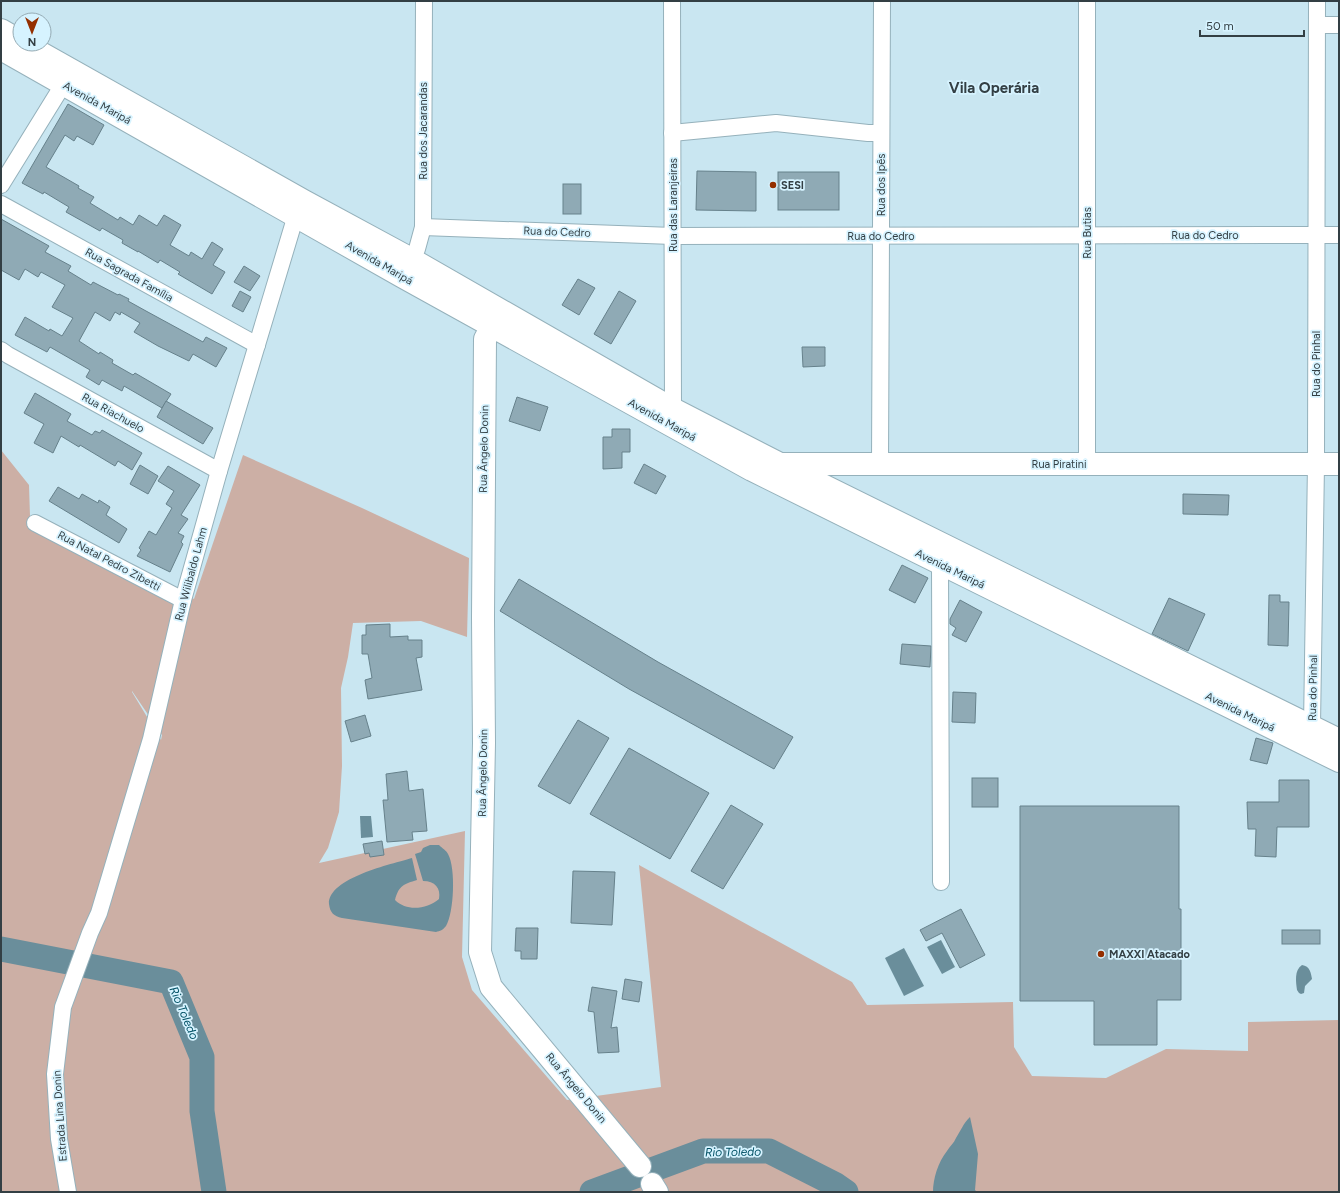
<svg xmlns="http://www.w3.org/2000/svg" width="1340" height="1193" font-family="Figtree,sans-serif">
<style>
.green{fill:#ccafa5;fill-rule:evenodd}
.water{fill:#6a8e9b}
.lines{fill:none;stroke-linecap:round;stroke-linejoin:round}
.river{stroke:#6a8e9b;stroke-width:25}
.building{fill:#8faab5;stroke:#66818b}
.street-casing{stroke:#95b1bb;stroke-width:18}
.secondary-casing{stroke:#95b1bb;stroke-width:24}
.primary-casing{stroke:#95b1bb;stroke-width:24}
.street{stroke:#fff;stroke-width:16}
.secondary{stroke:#fff;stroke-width:22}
.primary{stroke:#fff;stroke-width:22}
.poi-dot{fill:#942f00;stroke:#d6f3ff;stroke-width:1.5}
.labels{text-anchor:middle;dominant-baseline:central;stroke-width:3.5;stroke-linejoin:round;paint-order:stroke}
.street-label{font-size:11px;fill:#333f44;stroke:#d6f3ff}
.poi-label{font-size:11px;font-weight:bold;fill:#333f44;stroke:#d6f3ff;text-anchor:start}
.water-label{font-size:12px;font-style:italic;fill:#045266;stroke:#d6f3ff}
.district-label{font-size:15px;font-weight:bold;fill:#333f44;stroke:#d6f3ff}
</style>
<rect width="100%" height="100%" fill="#c9e6f1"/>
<path class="green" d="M 1,450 L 29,485 L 30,516 L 194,599 L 243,455 L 362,508 L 469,558 L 467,637 L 421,621 L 353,623 L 348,657 L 341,688 L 342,766 L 339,812 L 328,848 L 319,863 L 465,831 L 462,957 L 472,990 L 567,1100 L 661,1087 L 639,865 L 852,982 L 867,1005 L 1013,1002 L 1014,1047 L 1032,1076 L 1106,1078 L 1166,1049 L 1248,1051 L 1248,1022 L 1339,1020 L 1339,1192 L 1,1192 ZM 132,691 L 162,735 L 161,740 L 132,692 Z"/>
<g class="water">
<path d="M 360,816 L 371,816 L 373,837 L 361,838 Z"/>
<path d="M 430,845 L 439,845 C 442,848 447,851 448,854 C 456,868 454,913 446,926 C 443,930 440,931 436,932 L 342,918 C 334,916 330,913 329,904 C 328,878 392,864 412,858 L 417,880 C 404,884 399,885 395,900 C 407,912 427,909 439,899 C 441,888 435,881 423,881 L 415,854 L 421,852 L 423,848 Z"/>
<path d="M 941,940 L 955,967 L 942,974 L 927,947 Z"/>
<path d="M 904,948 L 924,986 L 904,996 L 885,958 Z"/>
<path d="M 1302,965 C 1310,966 1311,973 1312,979 L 1305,986 L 1304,993 L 1301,994 L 1299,993 L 1297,990 C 1296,982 1294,970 1302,965 Z"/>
<path d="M 970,1117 L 978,1154 L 975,1190 L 977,1192 L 933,1192 C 933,1179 938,1162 947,1151 C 950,1146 954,1143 956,1138 C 961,1130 963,1124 970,1117 Z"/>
</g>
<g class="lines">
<g class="river">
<path d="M 1,949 L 171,982 L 202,1057 L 202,1111 L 214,1192"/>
<path d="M 592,1192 L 703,1151 L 769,1151 L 836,1185 L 846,1192"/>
</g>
</g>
<g class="building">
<path d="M 68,104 L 104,125 L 93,145 L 77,136 L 74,141 L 65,135 L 46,167 L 79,186 L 78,188 L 94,197 L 90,203 L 118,220 L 120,217 L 133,225 L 139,215 L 157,226 L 164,215 L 181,225 L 170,245 L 189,256 L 191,252 L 202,259 L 212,242 L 223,249 L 213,265 L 225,272 L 212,294 L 178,274 L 180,272 L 160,260 L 158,263 L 138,251 L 138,252 L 122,243 L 123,240 L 102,228 L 100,231 L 66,212 L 69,207 L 44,192 L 43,194 L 22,183 Z"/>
<path d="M 697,171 L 756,172 L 756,211 L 696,210 Z"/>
<rect x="778" y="172" width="61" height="38"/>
<rect x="563" y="184" width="18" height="30"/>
<path d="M 1,219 L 49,246 L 45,252 L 71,266 L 68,271 L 91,285 L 93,282 L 118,295 L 119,294 L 129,299 L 128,301 L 146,311 L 203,342 L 206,337 L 227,348 L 216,367 L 193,354 L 189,361 L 158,346 L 134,332 L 140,323 L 121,312 L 120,315 L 115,312 L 110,321 L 95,312 L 79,341 L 99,354 L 100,352 L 113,360 L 112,363 L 133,375 L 135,373 L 171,394 L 162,408 L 124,386 L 122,391 L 102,380 L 99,385 L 86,377 L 90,370 L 50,347 L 47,352 L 15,335 L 25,317 L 49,331 L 50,329 L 62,336 L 73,318 L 52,307 L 65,285 L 41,272 L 38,277 L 25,269 L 19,280 L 1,270 Z"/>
<path d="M 244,266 L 260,276 L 250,291 L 234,282 Z"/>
<path d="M 578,279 L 595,288 L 579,315 L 562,305 Z"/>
<path d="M 240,291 L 251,297 L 243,312 L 232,306 Z"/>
<path d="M 619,291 L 636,301 L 611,344 L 594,334 Z"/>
<path d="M 802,347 L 825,347 L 825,366 L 803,367 Z"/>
<path d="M 35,393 L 71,414 L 67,421 L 92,435 L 95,431 L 100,433 L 102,430 L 142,453 L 132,470 L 118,461 L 115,466 L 80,445 L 79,447 L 61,436 L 53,453 L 34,443 L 44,424 L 24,413 Z"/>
<path d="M 517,397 L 548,407 L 540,431 L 509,421 Z"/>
<path d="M 166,401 L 213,428 L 203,444 L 157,417 Z"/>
<path d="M 612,429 L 630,429 L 630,452 L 622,452 L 622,468 L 603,469 L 603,437 L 612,437 Z"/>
<path d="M 644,464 L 666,476 L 656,494 L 634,483 Z"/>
<path d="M 140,465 L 158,476 L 148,494 L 130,484 Z"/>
<path d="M 168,466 L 200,485 L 181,515 L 188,519 L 178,533 L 184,536 L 181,542 L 183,544 L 170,572 L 137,556 L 141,550 L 139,548 L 149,531 L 156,535 L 172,508 L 166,504 L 174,491 L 158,481 Z"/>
<path d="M 58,487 L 79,499 L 82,494 L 98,503 L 99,500 L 110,507 L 106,515 L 127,529 L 119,543 L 49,501 Z"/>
<path d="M 1183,494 L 1229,495 L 1228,515 L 1183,514 Z"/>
<path d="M 902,565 L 928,578 L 915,603 L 889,590 Z"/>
<path d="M 519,579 L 658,662 L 793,737 L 774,769 L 629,689 L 500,611 Z"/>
<path d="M 1269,595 L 1280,595 L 1280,602 L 1289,602 L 1288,646 L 1268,645 Z"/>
<path d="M 1169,598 L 1205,614 L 1188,651 L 1152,634 Z"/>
<path d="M 960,600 L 982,612 L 966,642 L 952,635 L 956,628 L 950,624 L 950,619 Z"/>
<path d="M 390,624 L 390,637 L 408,636 L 408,640 L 422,640 L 422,657 L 416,658 L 422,690 L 368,699 L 365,680 L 372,678 L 368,654 L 362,654 L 362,635 L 366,635 L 366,625 Z"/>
<path d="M 902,644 L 931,646 L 930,667 L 900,664 Z"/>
<path d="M 953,692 L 976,693 L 975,723 L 952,722 Z"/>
<path d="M 365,715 L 371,736 L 351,742 L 345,721 Z"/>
<path d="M 578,720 L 609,738 L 570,804 L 538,786 Z"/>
<path d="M 1256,738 L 1273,743 L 1267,764 L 1250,760 Z"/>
<path d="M 629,748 L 709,793 L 670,859 L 590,814 Z"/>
<path d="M 407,771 L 409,791 L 423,789 L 427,831 L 412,832 L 413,840 L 387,842 L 383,800 L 388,800 L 386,774 Z"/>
<rect x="972" y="778" width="26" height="29"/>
<path d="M 1279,780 L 1309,780 L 1309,827 L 1277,827 L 1276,857 L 1255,856 L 1256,829 L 1248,829 L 1247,802 L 1279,802 Z"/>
<path d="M 731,805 L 763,824 L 723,889 L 691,871 Z"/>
<path d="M 1020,806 L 1179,806 L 1179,909 L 1181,909 L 1181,1000 L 1157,1000 L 1157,1045 L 1094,1045 L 1094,1001 L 1020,1001 Z"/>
<path d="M 382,841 L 384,855 L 370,857 L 369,853 L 365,854 L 363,844 Z"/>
<path d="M 573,871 L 615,872 L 612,925 L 571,923 Z"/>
<path d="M 961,909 L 985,955 L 960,968 L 942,933 L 926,941 L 920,930 Z"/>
<path d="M 516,928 L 538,928 L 537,959 L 521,959 L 521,951 L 515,951 Z"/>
<rect x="1282" y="930" width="38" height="14"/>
<path d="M 625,979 L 642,982 L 639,1002 L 622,999 Z"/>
<path d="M 592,987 L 617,991 L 611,1028 L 617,1027 L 619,1052 L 598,1053 L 594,1012 L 588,1011 Z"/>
</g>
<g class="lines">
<g class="street-casing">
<g id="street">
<path d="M 1317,25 L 1339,25"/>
<path d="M 672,133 L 776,123 L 868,133 L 881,133"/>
<path d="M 1,185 L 69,75"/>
<path d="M 1,204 L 257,345"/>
<path d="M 423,227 L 673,236 L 1339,235"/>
<path d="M 408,269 L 417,249 L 423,227 L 424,1"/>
<path d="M 1,350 L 8,355 L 219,471"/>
<path d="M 669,416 L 673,409 L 672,1"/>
<path d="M 880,464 L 882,1"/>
<path d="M 1087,464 L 1087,1"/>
<path d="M 35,523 L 183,600"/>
<path d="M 940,564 L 941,882"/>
<path d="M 1307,734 L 1312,726 L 1316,464 L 1317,1"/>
<path d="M 68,1192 L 59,1139 L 55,1074 L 63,1007 L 90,933 L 99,913 L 151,739 L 183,600 L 219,471 L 296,215 L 301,206"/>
</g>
</g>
<g class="secondary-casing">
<g id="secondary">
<path d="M 492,326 L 485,339 L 483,618 L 484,743 L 480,952 L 491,987 L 640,1166"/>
<path d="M 780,464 L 1339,464"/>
<path d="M 652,1184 L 657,1192"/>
</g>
</g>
<g class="primary-casing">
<g id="primary">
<path d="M 1,30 L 20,41"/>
<path d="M 25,44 L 304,201 L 413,260 L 673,409 L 780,464 L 1339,740"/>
<path d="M 1,49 L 403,277 L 752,470 L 1339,761"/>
</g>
</g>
<use href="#street" class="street"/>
<use href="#secondary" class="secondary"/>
<use href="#primary" class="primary"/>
</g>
<g class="poi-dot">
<circle cx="773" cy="185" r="4"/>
<circle cx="1101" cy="954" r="4"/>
</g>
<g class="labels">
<g class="street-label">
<text transform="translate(97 103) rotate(29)">Avenida Maripá</text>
<text transform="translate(423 131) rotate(-90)">Rua dos Jacarandas</text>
<text transform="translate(881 185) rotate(-90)">Rua dos Ipês</text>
<text transform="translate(673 205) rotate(-90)">Rua das Laranjeiras</text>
<text transform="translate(557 232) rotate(2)">Rua do Cedro</text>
<text transform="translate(1087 233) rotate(-90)">Rua Butias</text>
<text x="1205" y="235">Rua do Cedro</text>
<text x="881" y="236">Rua do Cedro</text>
<text transform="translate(379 263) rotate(30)">Avenida Maripá</text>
<text transform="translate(129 275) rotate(29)">Rua Sagrada Família</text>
<text transform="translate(1316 364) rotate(-90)">Rua do Pinhal</text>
<text transform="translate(113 413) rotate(29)">Rua Riachuelo</text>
<text transform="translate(662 420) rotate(29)">Avenida Maripá</text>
<text transform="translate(484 449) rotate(-89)">Rua Ângelo Donin</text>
<text x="1059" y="464">Rua Piratini</text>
<text transform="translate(109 561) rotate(28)">Rua Natal Pedro Zibetti</text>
<text transform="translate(950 569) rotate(26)">Avenida Maripá</text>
<text transform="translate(191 574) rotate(-75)">Rua Wilibaldo Lahm</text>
<text transform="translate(1313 688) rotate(-89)">Rua do Pinhal</text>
<text transform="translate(1240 712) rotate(26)">Avenida Maripá</text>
<text transform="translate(483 773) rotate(-89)">Rua Ângelo Donin</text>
<text transform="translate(576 1088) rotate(50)">Rua Ângelo Donin</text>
<text transform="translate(60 1116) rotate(-94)">Estrada Lina Donin</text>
</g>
<g class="poi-label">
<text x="781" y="185">SESI</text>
<text x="1109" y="954">MAXXI Atacado</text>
</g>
<g class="water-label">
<text transform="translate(184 1013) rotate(67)">Rio Toledo</text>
<text transform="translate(733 1152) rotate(-1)">Rio Toledo</text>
</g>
<g class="district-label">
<text x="994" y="88">Vila Operária</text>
</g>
</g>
<rect width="1340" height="1193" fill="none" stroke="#333f44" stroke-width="4"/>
<g transform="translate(32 32) rotate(180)"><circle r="19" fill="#d6f3ff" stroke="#95abb4"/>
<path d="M0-3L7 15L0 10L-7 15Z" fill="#942f00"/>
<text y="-6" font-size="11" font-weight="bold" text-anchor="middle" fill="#333f44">N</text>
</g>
<path d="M1200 30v6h104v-6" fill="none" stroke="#333f44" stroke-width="2"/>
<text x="1206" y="30" font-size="12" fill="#333f44" stroke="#d6f3ff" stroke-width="3" paint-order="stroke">50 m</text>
</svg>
